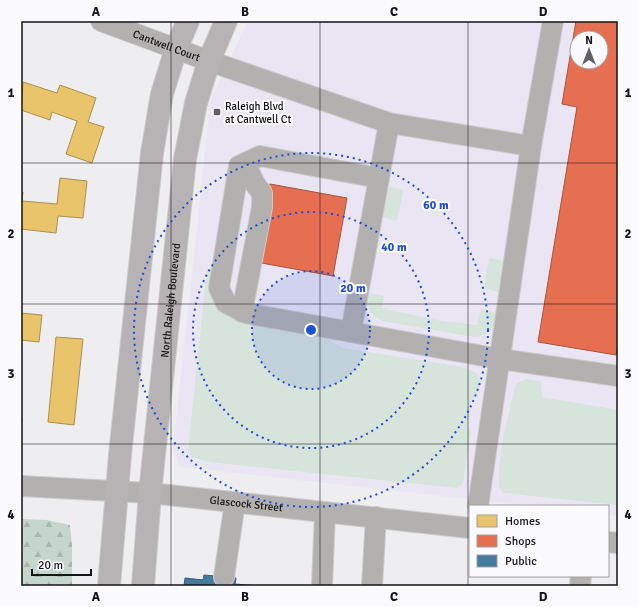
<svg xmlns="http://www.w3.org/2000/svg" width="639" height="607" font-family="Signika,sans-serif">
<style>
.commercial{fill:#eae5f3;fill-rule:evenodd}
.grass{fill:#d6e4dc}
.forest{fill:url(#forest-firs)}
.homes{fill:#e9c46a;stroke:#a98f51}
.shops{fill:#e76f51;stroke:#a8543f;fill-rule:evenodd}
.public{fill:#457b9d;stroke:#375c74}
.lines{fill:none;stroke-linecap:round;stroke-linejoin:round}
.minor-casing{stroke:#cbcbcc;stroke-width:22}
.major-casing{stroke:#cbcbcc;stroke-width:24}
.minor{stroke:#b3b1af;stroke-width:20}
.major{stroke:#b7b2b3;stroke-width:22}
.grid{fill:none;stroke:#151416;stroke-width:1;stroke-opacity:0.55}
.ring{fill:none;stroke:#1d4ed8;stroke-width:2;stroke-dasharray:2 4}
.poi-dot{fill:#616062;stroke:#fbfafe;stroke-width:1.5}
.labels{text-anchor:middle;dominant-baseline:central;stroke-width:4;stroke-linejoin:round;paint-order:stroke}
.street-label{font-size:11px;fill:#151416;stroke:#fbfafe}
.poi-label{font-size:11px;fill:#151416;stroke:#fbfafe;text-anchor:start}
.centre{fill:#1d4ed8;stroke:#fbfafe;stroke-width:2}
.ring-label{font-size:12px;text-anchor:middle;font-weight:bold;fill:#1d4ed8;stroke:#fbfafe;stroke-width:4;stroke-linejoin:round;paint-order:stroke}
.neatline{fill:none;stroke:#151416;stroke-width:1.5}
.grid-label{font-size:13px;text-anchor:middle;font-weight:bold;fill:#151416}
</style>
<defs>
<pattern id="forest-firs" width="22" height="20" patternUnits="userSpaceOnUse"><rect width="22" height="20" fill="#c6d6cd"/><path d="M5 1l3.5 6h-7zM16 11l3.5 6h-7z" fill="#a9b7af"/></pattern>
</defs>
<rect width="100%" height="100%" fill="#eeedf0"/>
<path class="commercial" d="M 248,21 L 618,21 L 618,516 L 608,515 L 608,506 L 531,506 L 180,467 L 173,448 L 211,99 ZM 577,38 L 601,38 L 601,62 L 577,62 Z"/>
<g class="grass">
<path d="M 390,187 L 401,189 L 403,192 L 397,220 L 395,221 L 382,217 L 387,190 Z"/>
<path d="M 491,258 L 503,261 L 504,264 L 500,291 L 498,292 L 484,288 L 489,259 Z"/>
<path d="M 207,269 L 216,271 L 217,301 L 225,314 L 244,323 L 325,338 L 343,348 L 463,367 L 477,373 L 481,381 L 479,391 L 471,401 L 467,425 L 471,433 L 463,483 L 457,488 L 209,462 L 192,457 L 188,451 Z"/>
<path d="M 370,293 L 384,296 L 382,308 L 441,321 L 477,325 L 480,312 L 484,311 L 494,312 L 496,319 C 491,331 488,336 474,337 L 382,321 C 369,315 366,306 370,293 Z"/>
<path d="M 526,379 L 541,381 L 542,397 L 618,410 L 618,505 L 503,493 C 501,490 499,488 499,485 C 497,458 509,411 516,384 Z"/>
</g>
<path class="forest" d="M 21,519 L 47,520 L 70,525 L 72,545 L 72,585 L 21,586 Z"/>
<g class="homes">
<path d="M 23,82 L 57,93 L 60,85 L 96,98 L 88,122 L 104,127 L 92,163 L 66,154 L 77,121 L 52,112 L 50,120 L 21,110 Z"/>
<path d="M 60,178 L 87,181 L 83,218 L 58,216 L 56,233 L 21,229 L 21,192 L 23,192 L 22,201 L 57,204 Z"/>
<path d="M 21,313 L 42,315 L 39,342 L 21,340 Z"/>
<path d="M 56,337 L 83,339 L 74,425 L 48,422 Z"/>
<path d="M 21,396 L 22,422 L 21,422 Z"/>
</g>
<g class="shops">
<path d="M 576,21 L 618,21 L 618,341 L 616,355 L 538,342 L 577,107 L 562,104 ZM 577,38 L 601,38 L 601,62 L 577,62 Z"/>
<path d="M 270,184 L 347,198 L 333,276 L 256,262 Z"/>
</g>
<path class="public" d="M 204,575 L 236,578 L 235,584 L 259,586 L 184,586 L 185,578 L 203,580 Z"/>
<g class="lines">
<g class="minor-casing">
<g id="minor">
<path id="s1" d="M 101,21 L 209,61 L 389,123 L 531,146 L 478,506"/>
<path d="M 389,123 L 351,332 L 500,359 L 618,376"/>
<path d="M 531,146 L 553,21"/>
<path d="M 242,312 L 262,207 L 262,193 L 255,184 L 245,163"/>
<path d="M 351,332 L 245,313 L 226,303 L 219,288 L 239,166 L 260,156 L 379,178"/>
<path id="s2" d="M 21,486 L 150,493 L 470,528"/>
<path d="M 608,542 L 618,543"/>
<path d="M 224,577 L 235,502"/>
<path d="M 322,586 L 325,512"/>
<path d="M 372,586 L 376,517"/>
<path d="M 580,586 L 581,576"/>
</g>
</g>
<g class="major-casing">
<g id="major">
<path d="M 109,586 L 120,455 L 152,153 L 162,94 L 176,49 L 188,21"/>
<path id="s3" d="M 143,586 L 150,493 L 185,159 L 196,103 L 209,61 L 226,21"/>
</g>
</g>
<use href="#minor" class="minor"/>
<use href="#major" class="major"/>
</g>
<path class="grid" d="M 171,21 L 171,586M 320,21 L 320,586M 468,21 L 468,586M 21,163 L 618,163M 21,304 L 618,304M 21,444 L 618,444"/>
<circle cx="311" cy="330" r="59" fill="#1d4ed8" fill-opacity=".12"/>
<g class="ring">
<circle cx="311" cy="330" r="59"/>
<circle cx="311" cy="330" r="118"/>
<circle cx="311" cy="330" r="177"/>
</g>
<rect class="poi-dot" x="213" y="108" width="8" height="8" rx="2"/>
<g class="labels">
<g class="street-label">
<text stroke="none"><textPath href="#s1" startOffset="70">Cantwell Court</textPath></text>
<text stroke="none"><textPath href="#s3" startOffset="287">North Raleigh Boulevard</textPath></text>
<text stroke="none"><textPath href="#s2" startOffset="226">Glascock Street</textPath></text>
</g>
<g class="poi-label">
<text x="225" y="106">Raleigh Blvd<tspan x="225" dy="13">at Cantwell Ct</tspan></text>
</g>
</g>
<circle cx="311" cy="330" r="6" class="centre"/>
<g class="ring-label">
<text x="436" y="209">60 m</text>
<text x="394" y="251">40 m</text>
<text x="353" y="292">20 m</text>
</g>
<rect width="639" height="607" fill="none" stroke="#fbfafe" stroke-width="44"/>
<rect x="469" y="505" width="140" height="72" fill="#fbfafe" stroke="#9f9ea1"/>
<rect x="477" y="515" width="20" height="12" fill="#e9c46a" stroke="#9f9ea1"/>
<text x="505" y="525" font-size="12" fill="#151416">Homes</text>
<rect x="477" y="535" width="20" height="12" fill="#e76f51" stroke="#9f9ea1"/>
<text x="505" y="545" font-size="12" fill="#151416">Shops</text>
<rect x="477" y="555" width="20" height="12" fill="#457b9d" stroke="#9f9ea1"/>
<text x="505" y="565" font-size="12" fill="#151416">Public</text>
<g transform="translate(589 50)"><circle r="19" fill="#fbfafe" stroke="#9f9ea1"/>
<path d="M0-3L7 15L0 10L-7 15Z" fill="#616062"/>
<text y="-6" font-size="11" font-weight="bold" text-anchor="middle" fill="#151416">N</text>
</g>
<path d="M32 569v6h59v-6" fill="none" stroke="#151416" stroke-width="2"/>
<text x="38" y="569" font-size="12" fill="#151416" stroke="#fbfafe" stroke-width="3" paint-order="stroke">20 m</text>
<rect x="22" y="22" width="595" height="563" class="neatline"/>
<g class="grid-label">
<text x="96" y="16">A</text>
<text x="245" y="16">B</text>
<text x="394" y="16">C</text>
<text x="543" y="16">D</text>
<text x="11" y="97">1</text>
<text x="628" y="97">1</text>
<text x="11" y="238">2</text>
<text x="628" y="238">2</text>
<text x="11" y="378">3</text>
<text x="628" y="378">3</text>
<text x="11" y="519">4</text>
<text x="628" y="519">4</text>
<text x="96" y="601">A</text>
<text x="245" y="601">B</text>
<text x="394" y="601">C</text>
<text x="543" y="601">D</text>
</g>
</svg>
